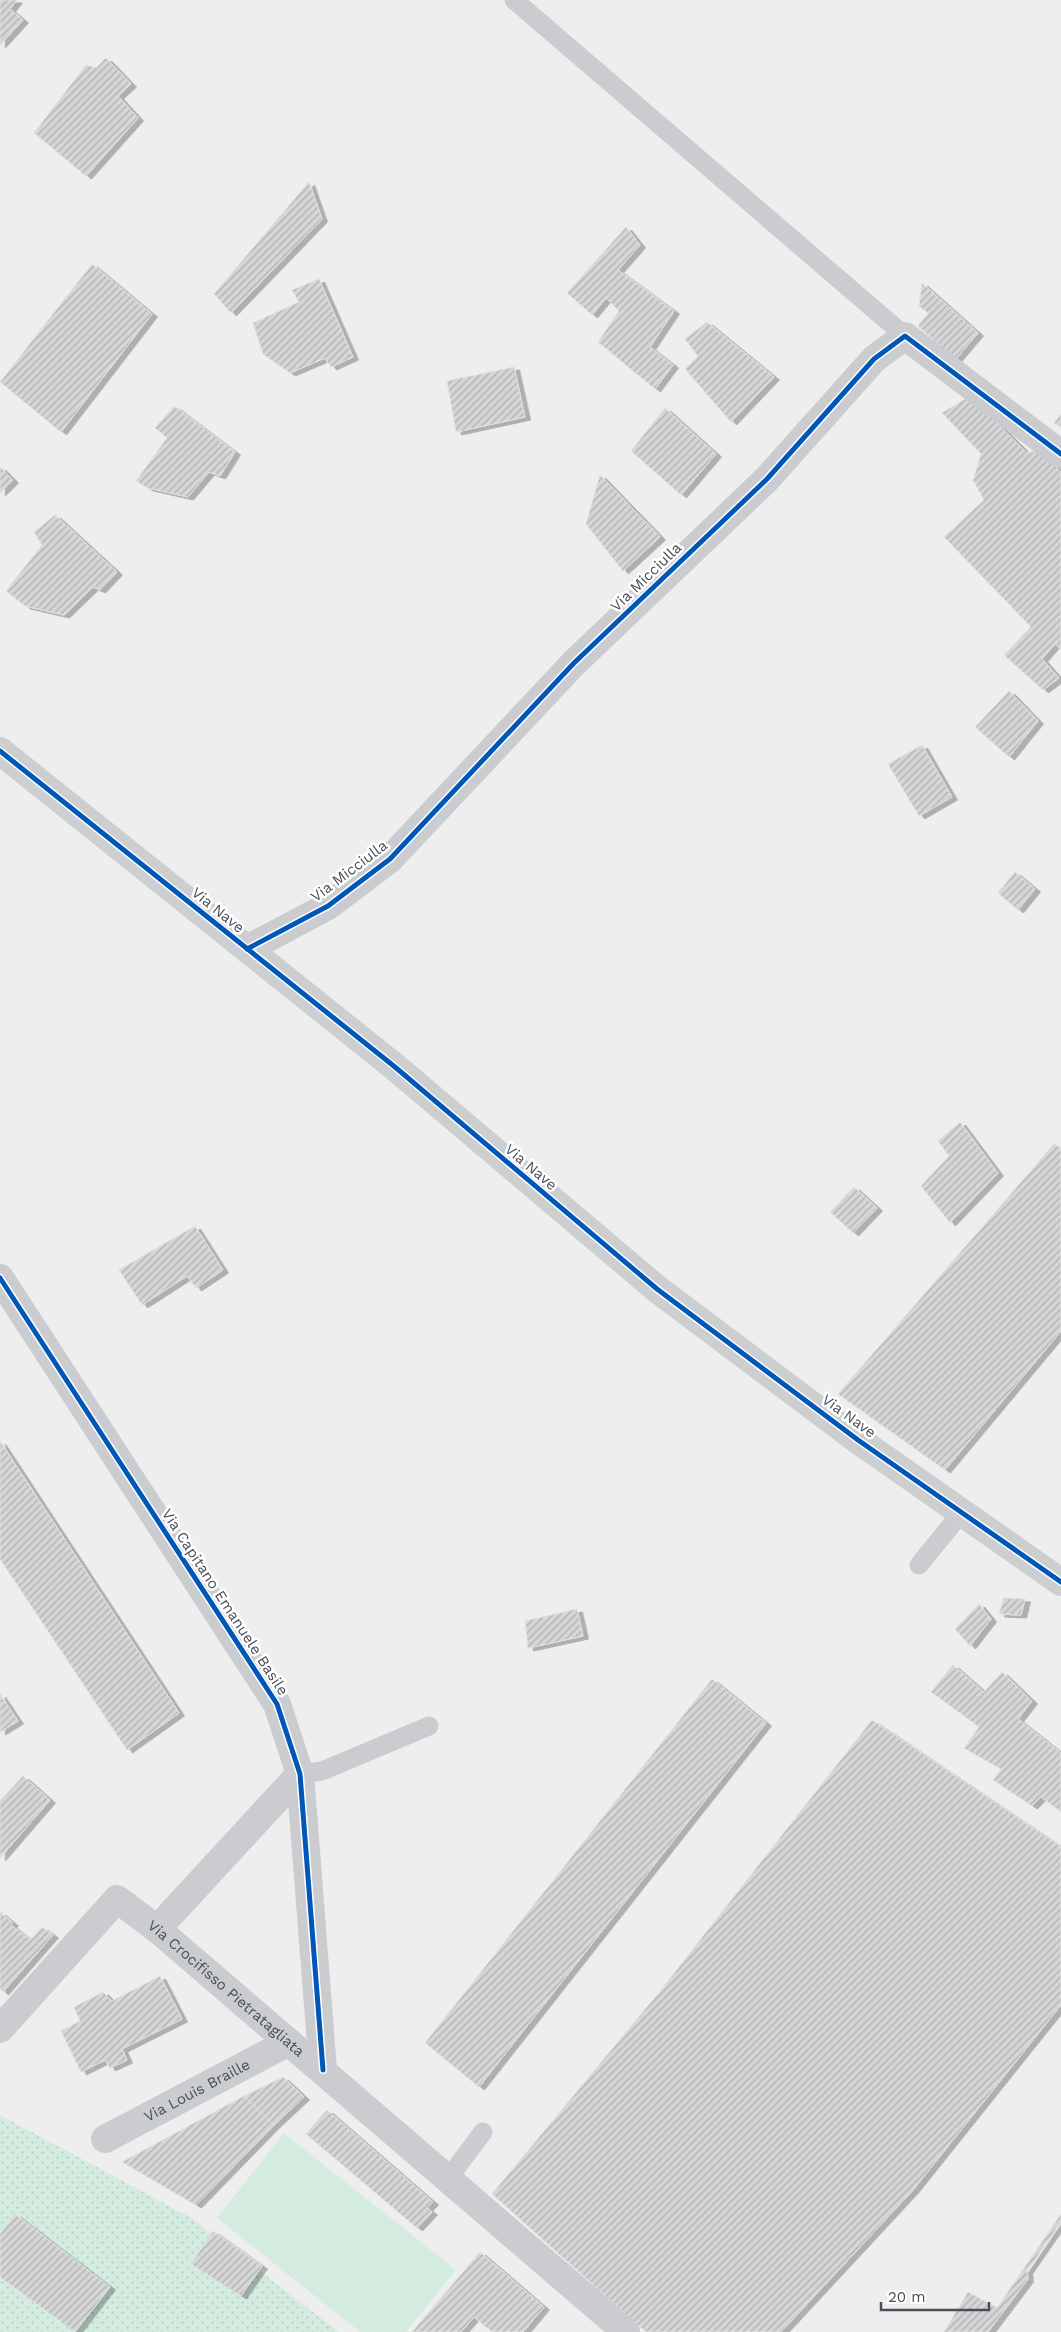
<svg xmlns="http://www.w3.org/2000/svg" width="1061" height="2332" font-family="'Work Sans',sans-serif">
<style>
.green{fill:url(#green-dots)}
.pitch{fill:#d4ece0}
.building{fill:url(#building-hatch);stroke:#e0e0e1;filter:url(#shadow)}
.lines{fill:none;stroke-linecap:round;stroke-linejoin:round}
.lane{stroke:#cacccf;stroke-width:19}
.street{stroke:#cacccf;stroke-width:28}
.secondary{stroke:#ccced0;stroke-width:28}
.cycleway-casing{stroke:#fff;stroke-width:8}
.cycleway{stroke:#0057b8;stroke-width:5}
.labels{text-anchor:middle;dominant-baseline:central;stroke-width:5;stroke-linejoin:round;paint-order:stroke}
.street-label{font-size:15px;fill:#474e59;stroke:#fff}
</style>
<defs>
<pattern id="green-dots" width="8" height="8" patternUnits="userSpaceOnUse" patternTransform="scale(1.25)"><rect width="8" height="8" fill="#d4ece0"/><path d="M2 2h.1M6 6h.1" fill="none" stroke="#b7ccc2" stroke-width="1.8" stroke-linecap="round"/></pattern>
<pattern id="building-hatch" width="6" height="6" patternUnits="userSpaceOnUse" patternTransform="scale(1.25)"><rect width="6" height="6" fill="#d6d6d8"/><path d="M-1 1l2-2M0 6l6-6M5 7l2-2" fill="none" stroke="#afb0b2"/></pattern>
<filter id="shadow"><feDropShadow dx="5.5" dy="3" stdDeviation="0" flood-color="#0004"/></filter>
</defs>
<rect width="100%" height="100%" fill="#efeeee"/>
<path class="green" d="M 0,2115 L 190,2217 L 339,2332 L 0,2332 Z"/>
<path class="pitch" d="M 284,2133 L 456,2270 L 406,2332 L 360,2332 L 217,2218 Z"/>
<g class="building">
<path d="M 0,0 L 17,0 L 10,9 L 23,20 L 0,45 Z"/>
<path d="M 106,58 L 131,84 L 118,96 L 138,118 L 86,176 L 34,133 L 86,65 L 96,68 Z"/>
<path d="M 309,182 L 322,219 L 231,313 L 214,294 Z"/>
<path d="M 626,227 L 640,245 L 618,270 L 674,311 L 650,347 L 673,365 L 655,389 L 598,342 L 619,311 L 606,298 L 592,315 L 567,293 Z"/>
<path d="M 92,264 L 152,314 L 61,432 L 0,382 Z"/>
<path d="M 319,279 L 353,357 L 331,367 L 325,358 L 290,373 L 263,354 L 253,323 L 299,302 L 292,290 Z"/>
<path d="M 922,283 L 978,333 L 956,359 L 918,326 L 928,313 L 919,306 Z"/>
<path d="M 707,322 L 774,377 L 731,422 L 685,369 L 698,356 L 685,339 Z"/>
<path d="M 514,367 L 525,417 L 456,432 L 447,381 Z"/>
<path d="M 970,396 L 1027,453 L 1039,450 L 1061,472 L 1061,649 L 1055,644 L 1042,659 L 1059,678 L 1043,690 L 1004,655 L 1031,627 L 944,537 L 984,500 L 973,480 L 981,454 L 942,413 Z"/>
<path d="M 174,406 L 235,452 L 220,476 L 209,472 L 188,497 L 148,488 L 136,481 L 167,438 L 155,428 Z"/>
<path d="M 665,408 L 716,454 L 681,495 L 631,451 Z"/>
<path d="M 1061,414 L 1061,427 L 1054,423 Z"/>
<path d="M 0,467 L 13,480 L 0,493 Z"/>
<path d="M 600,475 L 660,537 L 623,571 L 586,524 Z"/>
<path d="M 55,515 L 117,572 L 100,590 L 93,587 L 64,615 L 25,606 L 6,591 L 42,545 L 34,532 Z"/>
<path d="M 1009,691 L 1038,721 L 1009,757 L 975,727 Z"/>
<path d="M 922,745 L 952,797 L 919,816 L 888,764 Z"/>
<path d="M 1015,872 L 1035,889 L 1018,910 L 998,893 Z"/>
<path d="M 960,1122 L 998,1173 L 950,1223 L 921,1186 L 949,1156 L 938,1141 Z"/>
<path d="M 1054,1144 L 1061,1148 L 1061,1331 L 945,1470 L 838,1394 Z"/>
<path d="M 854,1187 L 877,1208 L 853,1233 L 830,1212 Z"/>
<path d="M 195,1226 L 223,1270 L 196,1288 L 187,1276 L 142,1305 L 119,1270 Z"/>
<path d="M 0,1441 L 179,1713 L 127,1750 L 0,1559 Z"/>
<path d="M 1004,1598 L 1025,1599 L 1021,1615 L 999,1614 Z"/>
<path d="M 979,1604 L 991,1619 L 970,1646 L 955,1629 Z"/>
<path d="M 577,1609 L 583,1636 L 528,1648 L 525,1621 Z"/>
<path d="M 953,1665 L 984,1692 L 1002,1672 L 1032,1701 L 1018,1719 L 1061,1753 L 1061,1812 L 1041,1797 L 1032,1806 L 993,1780 L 1001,1769 L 964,1748 L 979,1727 L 931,1692 Z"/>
<path d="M 712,1679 L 766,1723 L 479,2087 L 425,2043 Z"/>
<path d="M 0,1694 L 18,1721 L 0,1732 Z"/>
<path d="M 872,1720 L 1061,1847 L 1061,2005 L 913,2190 L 781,2332 L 646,2332 L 492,2194 L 661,1990 Z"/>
<path d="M 23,1776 L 50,1800 L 0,1858 L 0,1801 Z"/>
<path d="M 0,1912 L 13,1923 L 11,1925 L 30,1940 L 42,1927 L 53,1935 L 3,1992 L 0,1989 Z"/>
<path d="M 160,1976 L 182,2019 L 122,2049 L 127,2060 L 110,2068 L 105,2060 L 81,2072 L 61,2031 L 80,2021 L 74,2007 L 103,1992 L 112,2001 Z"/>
<path d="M 283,2077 L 304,2097 L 274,2125 L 244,2096 Z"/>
<path d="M 244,2096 L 274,2125 L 196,2205 L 122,2162 Z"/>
<path d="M 327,2110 L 433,2202 L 427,2208 L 432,2212 L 417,2228 L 306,2134 Z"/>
<path d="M 15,2214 L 110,2287 L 75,2332 L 0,2277 L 0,2234 Z"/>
<path d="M 1061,2214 L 1061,2222 L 1027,2271 L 1028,2279 L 988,2332 L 944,2332 L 968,2292 L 997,2308 Z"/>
<path d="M 213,2231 L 262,2266 L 241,2296 L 191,2264 Z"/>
<path d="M 480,2252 L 544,2307 L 523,2332 L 492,2332 L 474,2317 L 461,2332 L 412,2332 Z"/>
</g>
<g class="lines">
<g class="lane">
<path d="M 514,0 L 905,336"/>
<path d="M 919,1565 L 962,1512"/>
<path d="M 300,1774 L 322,1771 L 429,1726"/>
<path d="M 447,2180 L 483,2132"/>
</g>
<g class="street">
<path d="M 247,949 L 328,906 L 390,859 L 574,663 L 767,479 L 874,359 L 905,336 L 1061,454"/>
<path d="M 0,1278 L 277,1704 L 300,1774 L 323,2070"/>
<path d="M 157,1929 L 300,1774"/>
<path id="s1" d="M 0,2029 L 117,1899 L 157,1929 L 626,2332"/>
<path id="s2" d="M 105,2139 L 289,2042"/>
</g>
<path class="secondary" d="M 0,751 L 395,1067 L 657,1289 L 858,1440 L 1061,1582"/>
<g class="cycleway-casing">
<g id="cycleway">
<path d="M 0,751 L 395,1067 L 657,1289 L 858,1440 L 1061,1582"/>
<path d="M 247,949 L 328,906 L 390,859 L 574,663 L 767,479 L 874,359 L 905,336 L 1061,454"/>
<path d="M 0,1278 L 277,1704 L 300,1774 L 323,2070"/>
</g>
</g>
<use href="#cycleway" class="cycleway"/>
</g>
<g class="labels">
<g class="street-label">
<text transform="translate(646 577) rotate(-44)">Via Micciulla</text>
<text transform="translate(349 871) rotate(-37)">Via Micciulla</text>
<text transform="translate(218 910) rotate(39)">Via Nave</text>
<text transform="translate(531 1167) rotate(40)">Via Nave</text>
<text transform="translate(849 1416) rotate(36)">Via Nave</text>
<text transform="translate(225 1602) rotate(57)">Via Capitano Emanuele Basile</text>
<text stroke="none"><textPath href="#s1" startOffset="316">Via Crocifisso Pietratagliata</textPath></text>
<text stroke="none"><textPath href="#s2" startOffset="104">Via Louis Braille</textPath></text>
</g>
</g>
<path d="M881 2302v8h108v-8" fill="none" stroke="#474e59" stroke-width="2.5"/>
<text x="888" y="2302" font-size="15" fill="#474e59" stroke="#ffffff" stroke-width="4" paint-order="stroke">20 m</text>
</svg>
